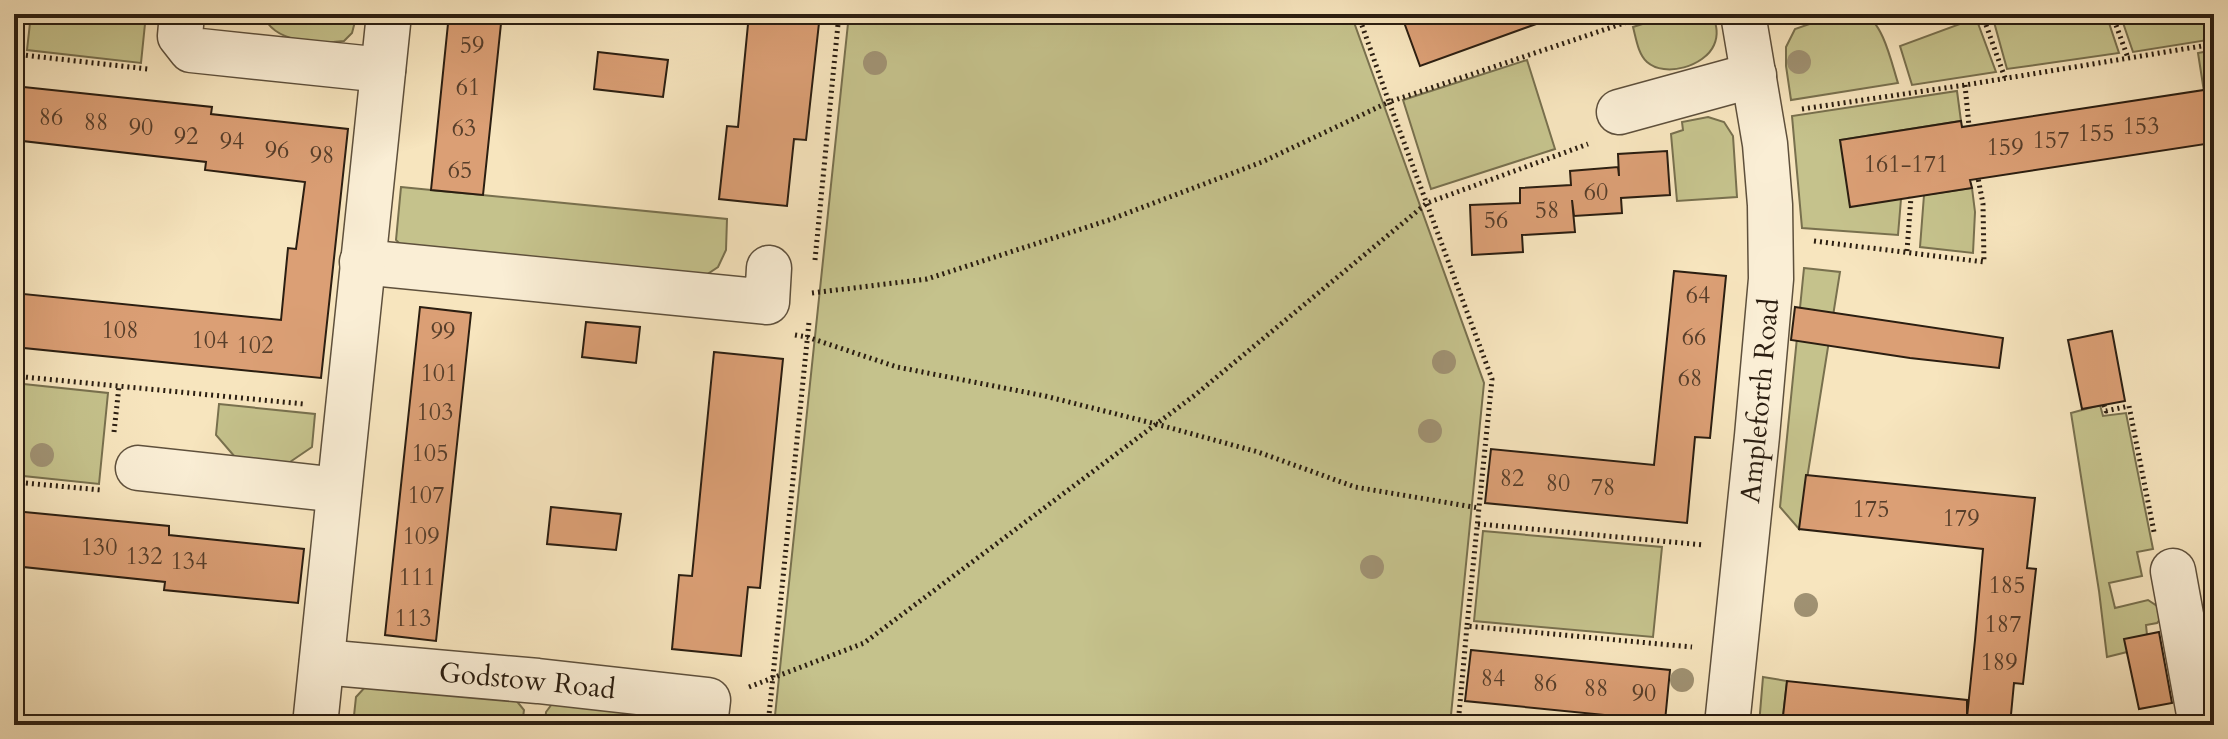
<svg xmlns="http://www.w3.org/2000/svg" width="2228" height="739" font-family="Cardo,serif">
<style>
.green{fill:#c5c28c;stroke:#78704e;stroke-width:2}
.building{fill:#db9f75;stroke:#2b1e11;stroke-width:2}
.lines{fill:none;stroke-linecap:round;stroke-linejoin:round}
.minor-casing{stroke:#5e503c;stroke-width:47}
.path{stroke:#2b1e11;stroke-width:5;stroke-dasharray:2 4;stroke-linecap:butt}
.minor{stroke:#faeed5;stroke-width:44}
.tree{fill:#a09273}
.labels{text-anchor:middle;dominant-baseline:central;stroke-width:6;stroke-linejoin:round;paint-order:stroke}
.number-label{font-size:24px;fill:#573e2a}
.street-label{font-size:28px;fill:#2b1e11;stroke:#faeed5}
</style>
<rect width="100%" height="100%" fill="#f7e5be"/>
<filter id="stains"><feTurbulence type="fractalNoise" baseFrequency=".0025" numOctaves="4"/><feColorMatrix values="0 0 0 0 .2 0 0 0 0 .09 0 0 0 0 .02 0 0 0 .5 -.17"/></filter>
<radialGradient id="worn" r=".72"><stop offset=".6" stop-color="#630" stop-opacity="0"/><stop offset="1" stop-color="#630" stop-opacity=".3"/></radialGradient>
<g class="green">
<path d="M 31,14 L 146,14 L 141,63 L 27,50 Z"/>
<path d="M 263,14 L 357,14 L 352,33 L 344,41 C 319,44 273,44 263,14 Z"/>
<path d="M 849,14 L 1351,14 L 1484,383 L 1450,725 L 774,725 Z"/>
<path d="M 1674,14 L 1713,14 C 1716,25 1719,34 1714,45 C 1705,66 1665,78 1647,62 C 1638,54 1636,38 1633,27 Z"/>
<path d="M 1838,14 C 1845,14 1856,12 1864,15 C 1883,21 1892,65 1898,83 L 1791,100 L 1786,66 L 1786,47 L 1795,29 Z"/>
<path d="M 2016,14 L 2106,14 L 2119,53 L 2007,69 L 1994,22 Z"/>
<path d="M 2120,14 L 2214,14 L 2214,39 L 2133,52 Z"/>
<path d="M 1976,18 L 1996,72 L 1912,85 L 1900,46 Z"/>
<path d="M 2214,50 L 2214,156 L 2198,53 Z"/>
<path d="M 1527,60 L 1555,149 L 1431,189 L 1403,100 Z"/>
<path d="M 1957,91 L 1961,121 L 1841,140 L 1901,199 L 1898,235 L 1802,228 L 1792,116 Z"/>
<path d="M 1708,117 L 1724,122 L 1733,136 L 1737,197 L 1677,201 L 1671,134 L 1683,130 L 1682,122 Z"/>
<path d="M 401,187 L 727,219 L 726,250 L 718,267 L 706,275 L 404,248 L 396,240 Z"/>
<path d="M 1972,188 L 1975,212 L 1973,253 L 1920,247 L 1924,195 Z"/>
<path d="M 1804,268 L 1840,272 L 1799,529 L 1780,507 Z"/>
<path d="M 14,383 L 108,393 L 99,484 L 14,475 Z"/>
<path d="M 219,404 L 315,414 L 312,447 L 287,464 L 235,457 L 216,435 Z"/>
<path d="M 2100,405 L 2103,416 L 2126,413 L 2153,549 L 2137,552 L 2142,576 L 2109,583 L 2115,608 L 2148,600 L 2157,606 L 2161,618 L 2157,623 L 2146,625 L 2147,635 L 2127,652 L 2107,657 L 2099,591 L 2071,413 Z"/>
<path d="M 1483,531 L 1662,547 L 1653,637 L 1474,621 Z"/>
<path d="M 1763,677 L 1787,681 L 1782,725 L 1759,725 Z"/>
<path d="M 367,685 L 511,694 L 524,710 L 522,725 L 353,725 L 356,697 Z"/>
<path d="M 552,704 L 646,713 L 656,725 L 545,725 L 546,712 Z"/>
</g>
<g class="building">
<path d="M 449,14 L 502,14 L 483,195 L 431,190 Z"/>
<path d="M 749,14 L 820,14 L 806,140 L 794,139 L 787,206 L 719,199 L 727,126 L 738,127 Z"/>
<path d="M 1401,14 L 1549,14 L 1550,19 L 1420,66 Z"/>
<path d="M 598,52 L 668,60 L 663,97 L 594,89 Z"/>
<path d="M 14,86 L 212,107 L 211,114 L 348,129 L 321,378 L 14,347 L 14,293 L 281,320 L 288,248 L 296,249 L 305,182 L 205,170 L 206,162 L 14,140 Z"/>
<path d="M 2204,90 L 2212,143 L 1970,180 L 1972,188 L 1850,207 L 1840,140 L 1961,121 L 1962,127 Z"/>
<path d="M 1667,151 L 1670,195 L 1621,198 L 1622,213 L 1574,216 L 1572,200 L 1575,232 L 1522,235 L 1523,252 L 1472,255 L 1470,205 L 1520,203 L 1520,188 L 1571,185 L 1570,171 L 1618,167 L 1619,176 L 1618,154 Z"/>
<path d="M 1674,271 L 1726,276 L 1710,438 L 1695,437 L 1687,523 L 1485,503 L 1491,449 L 1654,465 Z"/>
<path d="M 420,307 L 471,313 L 436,641 L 385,635 Z"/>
<path d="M 1795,307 L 2003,338 L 1999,368 L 1910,358 L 1791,340 Z"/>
<path d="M 586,322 L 640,327 L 636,363 L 582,357 Z"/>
<path d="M 2112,331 L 2125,401 L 2082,409 L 2068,340 Z"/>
<path d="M 714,352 L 783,359 L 760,588 L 748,587 L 741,656 L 672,649 L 679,575 L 692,576 Z"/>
<path d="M 1806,475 L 2035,498 L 2027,568 L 2036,569 L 2023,684 L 2014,683 L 2010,725 L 1782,725 L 1787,681 L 1967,700 L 1967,717 L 1975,640 L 1983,549 L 1799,529 Z"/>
<path d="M 551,507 L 621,514 L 616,550 L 547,544 Z"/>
<path d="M 14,511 L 169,526 L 169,535 L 304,549 L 298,603 L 164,590 L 165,582 L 14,566 Z"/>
<path d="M 2159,632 L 2172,703 L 2139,709 L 2124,639 Z"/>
<path d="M 1471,650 L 1670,670 L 1665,721 L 1465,701 Z"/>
</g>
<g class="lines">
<g class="minor-casing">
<g id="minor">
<path d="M 182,14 L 180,36 L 191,50 L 383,70"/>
<path d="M 1619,112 L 1754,75"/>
<path d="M 362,262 L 767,302 L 769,268"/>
<path d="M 138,468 L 339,490"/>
<path d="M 2173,571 L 2201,725"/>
<path id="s1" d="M 322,662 L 538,681 L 708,700 L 705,725"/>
<path d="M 315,725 L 389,14"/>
<path id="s2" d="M 1727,725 L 1757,436 L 1771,279 L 1770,205 L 1765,144 L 1743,14"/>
</g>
</g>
<g class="path">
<path d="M 1358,14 L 1389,102 L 1651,14"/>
<path d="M 2112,14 L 2128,58"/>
<path d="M 1986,25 L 2005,78"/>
<path d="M 14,54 L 148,69"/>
<path d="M 19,55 L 23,14"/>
<path d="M 1965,85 L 1969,126"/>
<path d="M 1802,109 L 1965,85 L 2214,44"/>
<path d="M 1814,241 L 1984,262 L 1983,204 L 1978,178"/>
<path d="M 1907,251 L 1911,197"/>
<path d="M 815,260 L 839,14"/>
<path d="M 812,293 L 927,279 L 1109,220 L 1262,162 L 1389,102 L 1492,379 L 1467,626"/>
<path d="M 795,335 L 807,337 L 897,367 L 1045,396 L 1156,424 L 1258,452 L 1355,487 L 1479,508"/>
<path d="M 14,376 L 304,404"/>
<path d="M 2104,405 L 2106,411 L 2129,406 L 2154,532"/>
<path d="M 114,432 L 119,386"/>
<path d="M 14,482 L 101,490"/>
<path d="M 1478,524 L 1704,545"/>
<path d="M 749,687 L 864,643 L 1195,395 L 1427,203 L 1588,144"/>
<path d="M 768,725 L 809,322"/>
<path d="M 1458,725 L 1467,626 L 1692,647"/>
</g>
<use href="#minor" class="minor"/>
</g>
<g class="tree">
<circle cx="1799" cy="62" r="12"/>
<circle cx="875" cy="63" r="12"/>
<circle cx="1444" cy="362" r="12"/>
<circle cx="1430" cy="431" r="12"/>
<circle cx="42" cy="455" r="12"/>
<circle cx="1372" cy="567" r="12"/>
<circle cx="1806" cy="605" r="12"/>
<circle cx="1682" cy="680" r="12"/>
</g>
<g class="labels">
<g class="number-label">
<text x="472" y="45">59</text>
<text x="468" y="87">61</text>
<text x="51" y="117">86</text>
<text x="96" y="122">88</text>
<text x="2141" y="126">153</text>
<text x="141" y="127">90</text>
<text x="464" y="128">63</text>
<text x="2096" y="133">155</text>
<text x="186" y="136">92</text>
<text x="2051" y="140">157</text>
<text x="232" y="141">94</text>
<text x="2005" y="147">159</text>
<text x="277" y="150">96</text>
<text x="322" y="155">98</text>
<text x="1906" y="164">161-171</text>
<text x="460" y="170">65</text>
<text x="1596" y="192">60</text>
<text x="1547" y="210">58</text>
<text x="1496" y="220">56</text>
<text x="1698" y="295">64</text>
<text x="120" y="330">108</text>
<text x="443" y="331">99</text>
<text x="1694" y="337">66</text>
<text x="210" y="340">104</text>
<text x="255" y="345">102</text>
<text x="439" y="373">101</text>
<text x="1690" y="378">68</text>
<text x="435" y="412">103</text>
<text x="430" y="453">105</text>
<text x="1512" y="478">82</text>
<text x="1558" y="483">80</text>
<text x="1603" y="487">78</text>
<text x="426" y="495">107</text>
<text x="1871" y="509">175</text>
<text x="1961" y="518">179</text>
<text x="421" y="536">109</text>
<text x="99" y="547">130</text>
<text x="144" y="556">132</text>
<text x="189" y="561">134</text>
<text x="417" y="577">111</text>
<text x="2007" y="585">185</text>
<text x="413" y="618">113</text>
<text x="2003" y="624">187</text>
<text x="1999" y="662">189</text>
<text x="1493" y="678">84</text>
<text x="1545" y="683">86</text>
<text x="1596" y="688">88</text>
<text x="1644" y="693">90</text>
</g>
<g class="street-label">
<text stroke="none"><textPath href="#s2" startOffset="326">Ampleforth Road</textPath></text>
<text stroke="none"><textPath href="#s1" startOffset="206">Godstow Road</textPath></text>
</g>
</g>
<rect width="2228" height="739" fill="none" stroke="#f7e5be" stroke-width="48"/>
<rect x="16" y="16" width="2196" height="707" fill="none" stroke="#2b1e11" stroke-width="4"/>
<rect x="24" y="24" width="2180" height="691" fill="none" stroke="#2b1e11" stroke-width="2"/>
<rect width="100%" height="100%" filter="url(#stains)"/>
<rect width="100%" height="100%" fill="url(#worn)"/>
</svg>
